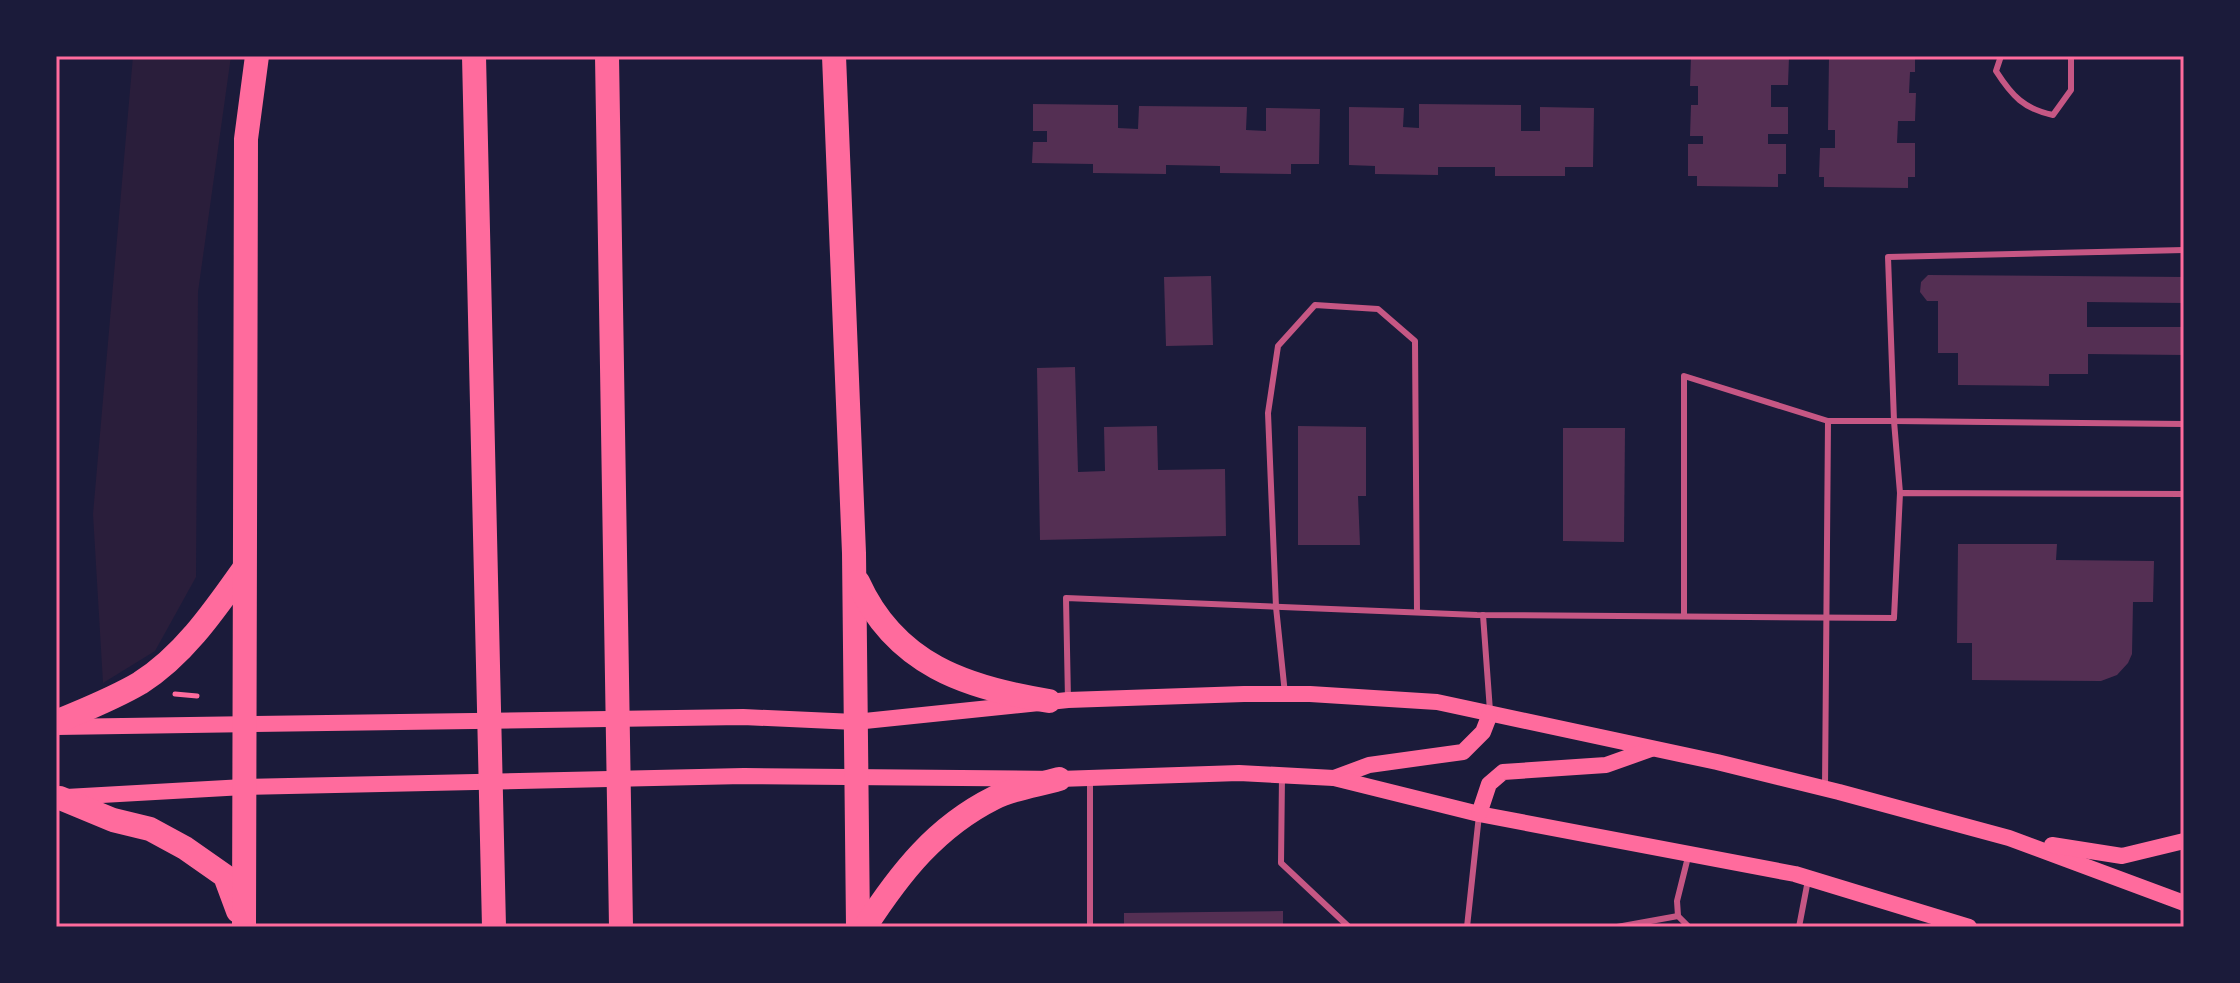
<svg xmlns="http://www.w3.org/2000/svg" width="2240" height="983" font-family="'Fira Sans',sans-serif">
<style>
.green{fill:#2a1e3b}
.building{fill:#542f53}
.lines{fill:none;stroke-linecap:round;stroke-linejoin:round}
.path{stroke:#ff6b9d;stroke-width:5}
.service{stroke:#c65784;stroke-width:6}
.secondary{stroke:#ff6b9d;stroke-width:16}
.motorway{stroke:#ff6b9d;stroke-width:24}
.neatline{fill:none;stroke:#ff6b9d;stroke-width:3}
</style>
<rect width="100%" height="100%" fill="#1b1b3a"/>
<path class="green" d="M 133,56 L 231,56 L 198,292 L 196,577 L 155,651 L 103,683 L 93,514 Z"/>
<g class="building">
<path d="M 1691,56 L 1789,57 L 1788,85 L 1771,85 L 1771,107 L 1788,107 L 1788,134 L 1768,134 L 1768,144 L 1786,144 L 1786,174 L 1778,174 L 1778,187 L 1697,186 L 1697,176 L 1688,176 L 1688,144 L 1703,144 L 1703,136 L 1690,136 L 1691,105 L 1698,105 L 1698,86 L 1690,86 Z"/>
<path d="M 1829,56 L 1915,56 L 1915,72 L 1910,72 L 1909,93 L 1916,93 L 1915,121 L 1898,121 L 1897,143 L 1915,143 L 1915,177 L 1908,177 L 1908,188 L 1824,187 L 1824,177 L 1819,177 L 1820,148 L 1835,148 L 1835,130 L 1828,130 Z"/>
<path d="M 1033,104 L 1118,105 L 1118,128 L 1138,129 L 1139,106 L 1247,107 L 1246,130 L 1266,131 L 1266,108 L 1320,109 L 1319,164 L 1291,164 L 1291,174 L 1220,173 L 1220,166 L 1166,165 L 1166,174 L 1093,173 L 1093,164 L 1032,163 L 1033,142 L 1047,142 L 1047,131 L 1033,131 Z"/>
<path d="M 1419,104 L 1521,105 L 1521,131 L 1540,131 L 1540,107 L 1594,108 L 1593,167 L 1565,167 L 1565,176 L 1495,176 L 1495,167 L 1438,167 L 1438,175 L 1375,174 L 1375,166 L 1349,165 L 1349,107 L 1404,108 L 1403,127 L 1419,128 Z"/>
<path d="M 1928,275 L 2184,277 L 2184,303 L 2087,302 L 2087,327 L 2184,327 L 2184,355 L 2088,354 L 2088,374 L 2049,374 L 2049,386 L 1958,385 L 1958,353 L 1938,353 L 1938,301 L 1927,301 L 1920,292 L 1921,282 Z"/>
<path d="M 1211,276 L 1213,345 L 1166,346 L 1164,277 Z"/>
<path d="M 1075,367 L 1078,472 L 1105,471 L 1104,427 L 1157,426 L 1158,470 L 1225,469 L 1226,536 L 1040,540 L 1037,368 Z"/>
<path d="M 1298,426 L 1366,427 L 1366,496 L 1358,496 L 1360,545 L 1298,545 Z"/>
<path d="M 1563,428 L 1625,428 L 1624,542 L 1563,541 Z"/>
<path d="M 1958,544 L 2057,544 L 2056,560 L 2154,561 L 2153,602 L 2133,602 L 2132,654 L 2128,663 L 2117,675 L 2101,681 L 1972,680 L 1972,643 L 1957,643 Z"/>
<path d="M 1283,911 L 1283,927 L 1124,927 L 1124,913 Z"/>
</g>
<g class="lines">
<path class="path" d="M 175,694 L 197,696"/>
<g class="service">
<path d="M 2001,56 L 1996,71 C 2012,96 2024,109 2053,115 L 2071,90 L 2071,56"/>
<path d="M 2184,250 L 1888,257 L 1894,421 L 2184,424"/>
<path d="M 1483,615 L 1490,711"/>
<path d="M 1684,615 L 1684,376 L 1828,421"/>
<path d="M 1285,694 L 1276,607 L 1268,413 L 1278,346 L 1315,305 L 1378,309 L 1415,341 L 1417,612"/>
<path d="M 1068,700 L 1066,598 L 1477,615 L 1894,618 L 1900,493 L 2184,494"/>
<path d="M 1282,776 L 1281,863 L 1349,927"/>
<path d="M 1090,779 L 1090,927"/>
<path d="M 1825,788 L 1828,421 L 1894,421 L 1900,493"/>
<path d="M 1688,857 L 1677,901 L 1678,916 L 1689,927"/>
<path d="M 1467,927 L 1479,815"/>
<path d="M 1617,927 L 1678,916"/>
<path d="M 1799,927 L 1808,880"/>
</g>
<g class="secondary">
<path d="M 56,727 L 743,717 L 855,722 L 1068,700 L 1244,694 L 1310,694 L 1437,702 L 1717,762 L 1839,792 L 2009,838 L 2184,903"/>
<path d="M 1334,778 L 1369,765 L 1463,752 L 1483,732 L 1490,714"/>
<path d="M 66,797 L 244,787 L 744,776 L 1059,779 L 1239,773 L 1334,778 L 1479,814 L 1795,874 L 1969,927"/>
<path d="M 1479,814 L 1489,784 L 1503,772 L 1606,765 L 1651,749"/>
<path d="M 2052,845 L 2122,856 L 2184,841"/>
</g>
<g class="motorway">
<path d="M 474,56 L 494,927"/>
<path d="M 607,56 L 621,927"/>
<path d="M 834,56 L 854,553 L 858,927"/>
<path d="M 858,582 C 895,664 966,688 1049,701"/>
<path d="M 56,722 C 84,710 113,699 140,683 C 183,656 214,611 243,570"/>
<path d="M 60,798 L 113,820 L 150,829 L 185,848 L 225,876 L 238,911"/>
<path d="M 244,927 L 246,139 L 257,56"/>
<path d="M 865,927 C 900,873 936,827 994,798 C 1013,788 1039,785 1059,779"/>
</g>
</g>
<rect width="2240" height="983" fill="none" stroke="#1b1b3a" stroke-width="116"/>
<rect x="58" y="58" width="2124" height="867" class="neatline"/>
</svg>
